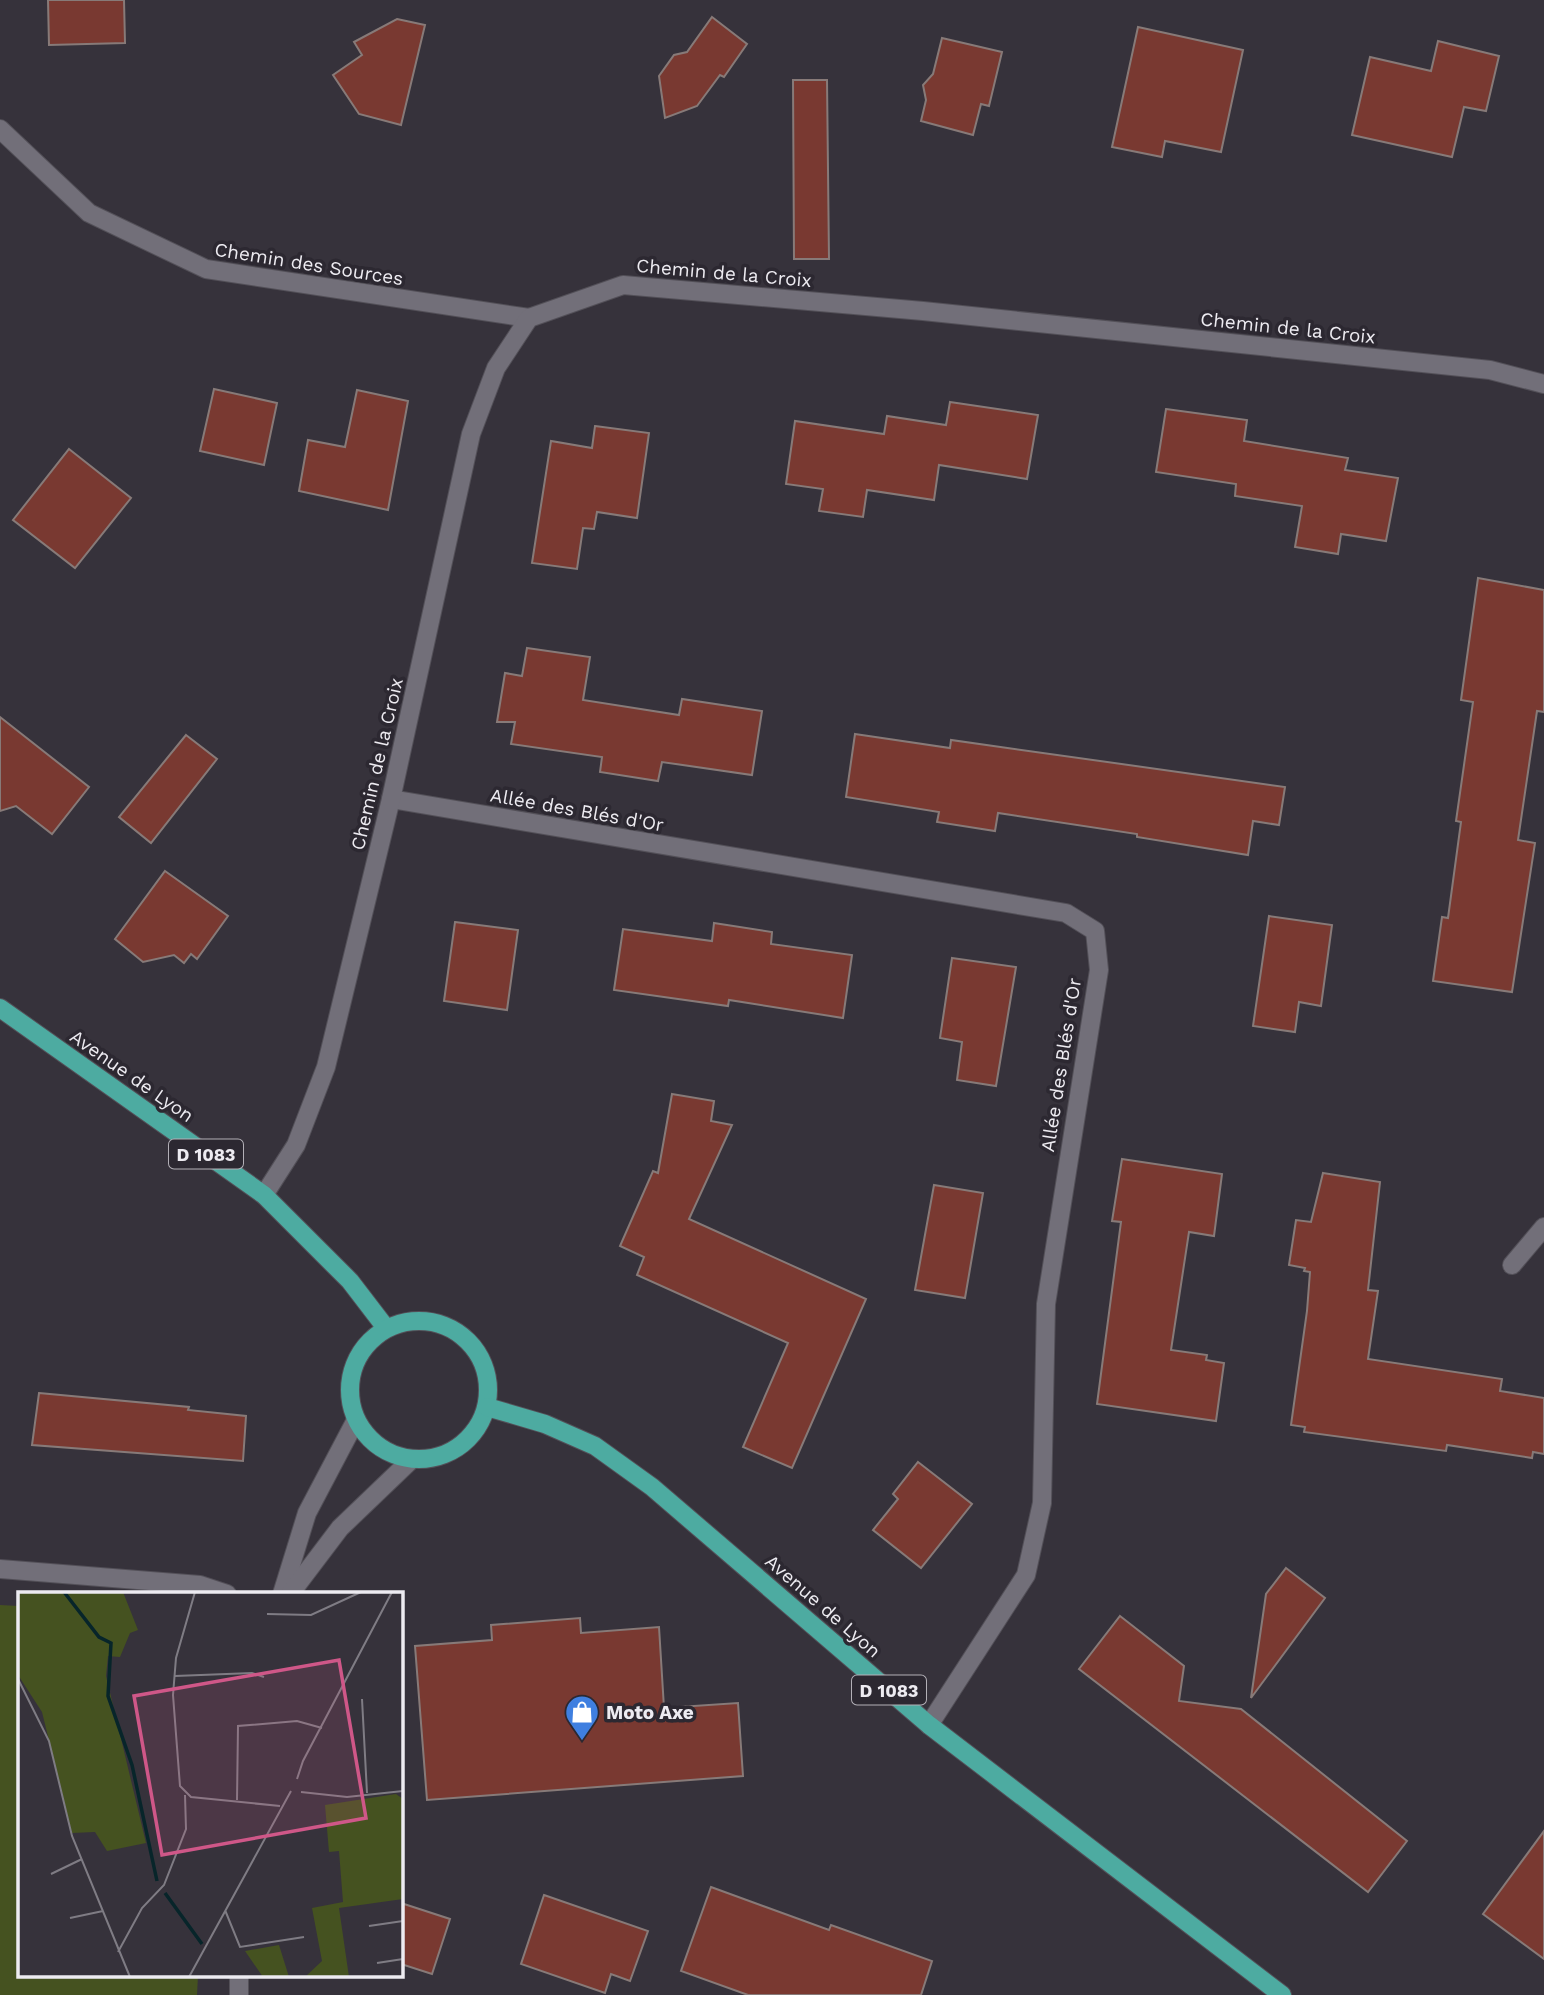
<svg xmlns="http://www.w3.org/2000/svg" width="1544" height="1995" font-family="'Work Sans',sans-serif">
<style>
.green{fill:#455220}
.building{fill:#793931;stroke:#877a78;stroke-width:2}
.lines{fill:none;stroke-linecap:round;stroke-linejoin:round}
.service-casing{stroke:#535058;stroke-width:20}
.minor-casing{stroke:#535058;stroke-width:20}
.tertiary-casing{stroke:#535058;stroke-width:20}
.primary-casing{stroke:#535058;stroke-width:20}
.service{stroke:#726f79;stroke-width:18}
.minor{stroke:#726f79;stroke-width:18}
.tertiary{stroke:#726f79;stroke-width:18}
.primary{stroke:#4daba1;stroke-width:18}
.labels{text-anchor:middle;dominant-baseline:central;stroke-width:7;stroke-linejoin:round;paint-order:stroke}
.shield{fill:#2c2831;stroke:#b3b0b7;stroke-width:2}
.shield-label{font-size:18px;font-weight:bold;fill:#edebf1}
.street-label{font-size:19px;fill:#edebf1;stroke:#2c2831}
.poi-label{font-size:19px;font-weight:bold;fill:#edebf1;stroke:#2c2831;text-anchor:start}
.inset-river{fill:none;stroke:#07252a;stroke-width:3.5}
.inset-road{fill:none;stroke:#7f7c84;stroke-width:2}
.view{fill:#cf5788;fill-opacity:0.15;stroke:#cf5788;stroke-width:3.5}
.inset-edge{fill:none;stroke:#edebf1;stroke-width:3.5}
</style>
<rect width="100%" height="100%" fill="#36323b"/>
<path class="green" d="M 0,1605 L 19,1606 L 19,1976 L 198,1976 L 197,1995 L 0,1995 Z"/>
<g class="building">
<path d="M 48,0 L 124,0 L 125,43 L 49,45 Z"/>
<path d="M 712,17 L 747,44 L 724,77 L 720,75 L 697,106 L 665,118 L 659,76 L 674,55 L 687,52 Z"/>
<path d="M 397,19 L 425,25 L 401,125 L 359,114 L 333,75 L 362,55 L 354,42 Z"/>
<path d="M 1138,27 L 1243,50 L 1221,152 L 1165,141 L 1162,157 L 1112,147 Z"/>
<path d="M 942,38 L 1002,52 L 989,106 L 981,104 L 973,135 L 921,121 L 926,100 L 923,85 L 933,74 Z"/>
<path d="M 1438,41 L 1499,56 L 1486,111 L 1464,107 L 1452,157 L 1352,135 L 1370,57 L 1431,71 Z"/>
<path d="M 793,80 L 827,80 L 829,259 L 794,259 Z"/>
<path d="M 214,389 L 277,403 L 264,465 L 200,451 Z"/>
<path d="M 357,390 L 408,401 L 388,510 L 299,491 L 308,440 L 345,447 Z"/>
<path d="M 950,402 L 1038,415 L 1027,479 L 939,465 L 934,500 L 867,490 L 863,517 L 819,511 L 823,489 L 786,484 L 795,421 L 884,434 L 887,416 L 946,425 Z"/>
<path d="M 1166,409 L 1247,420 L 1244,441 L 1348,458 L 1345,470 L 1398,478 L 1386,541 L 1341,534 L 1338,554 L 1295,547 L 1302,506 L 1235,496 L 1236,484 L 1156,472 Z"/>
<path d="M 595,426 L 649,433 L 637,518 L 597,512 L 594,529 L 583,528 L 577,569 L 532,563 L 551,441 L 592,448 Z"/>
<path d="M 69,449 L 131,498 L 75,568 L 13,520 Z"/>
<path d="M 1478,578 L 1544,590 L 1544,712 L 1537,711 L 1518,840 L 1535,843 L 1512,992 L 1433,981 L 1442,917 L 1448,918 L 1461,822 L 1456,821 L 1473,702 L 1461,700 Z"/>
<path d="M 527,648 L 590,657 L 583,700 L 679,715 L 682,699 L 762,711 L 752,775 L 662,762 L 658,781 L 600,772 L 602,757 L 511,744 L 515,722 L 497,722 L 505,673 L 522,676 Z"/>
<path d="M 0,717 L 89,787 L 52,834 L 16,806 L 0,811 Z"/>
<path d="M 855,734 L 950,748 L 951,740 L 1285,787 L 1279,825 L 1253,821 L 1248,855 L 1137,837 L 1137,834 L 998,813 L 995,831 L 937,822 L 939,812 L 846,797 Z"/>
<path d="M 186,735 L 217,759 L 151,843 L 119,817 Z"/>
<path d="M 165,871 L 228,916 L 197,959 L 191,954 L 184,963 L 174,955 L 143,962 L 115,939 Z"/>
<path d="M 1269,916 L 1332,925 L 1321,1006 L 1299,1002 L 1295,1032 L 1253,1026 Z"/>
<path d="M 455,922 L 518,930 L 507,1010 L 444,1001 Z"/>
<path d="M 714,923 L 772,932 L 771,944 L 852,955 L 843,1018 L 729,1000 L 728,1006 L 614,990 L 623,929 L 712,941 Z"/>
<path d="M 952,958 L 1016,967 L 996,1086 L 957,1080 L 962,1042 L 940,1038 Z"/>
<path d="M 672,1094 L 714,1101 L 711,1121 L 732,1125 L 689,1219 L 866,1299 L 792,1468 L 743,1447 L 788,1343 L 637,1275 L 644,1257 L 620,1246 L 653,1171 L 658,1173 Z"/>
<path d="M 1122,1159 L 1222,1174 L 1214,1236 L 1189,1232 L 1171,1350 L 1207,1355 L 1206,1360 L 1224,1363 L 1216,1421 L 1097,1404 L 1121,1222 L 1112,1221 Z"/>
<path d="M 1323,1173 L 1380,1182 L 1368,1290 L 1378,1291 L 1368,1359 L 1502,1379 L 1500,1391 L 1544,1398 L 1544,1454 L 1533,1452 L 1532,1458 L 1447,1445 L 1446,1451 L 1304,1432 L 1305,1427 L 1291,1425 L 1307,1311 L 1310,1272 L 1304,1271 L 1305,1268 L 1289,1265 L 1296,1220 L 1311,1222 Z"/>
<path d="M 934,1185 L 983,1193 L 965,1298 L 915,1290 Z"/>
<path d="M 39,1393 L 189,1407 L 188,1410 L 246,1416 L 243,1461 L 32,1445 Z"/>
<path d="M 918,1462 L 972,1504 L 921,1568 L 873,1530 L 898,1499 L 893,1494 Z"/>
<path d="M 1286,1568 L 1325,1598 L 1251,1698 L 1266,1594 Z"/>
<path d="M 1120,1616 L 1184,1666 L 1179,1701 L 1241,1709 L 1407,1841 L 1368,1892 L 1079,1669 Z"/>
<path d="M 580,1618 L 581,1633 L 659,1627 L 664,1708 L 738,1703 L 743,1776 L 427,1800 L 415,1646 L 492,1640 L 491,1625 Z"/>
<path d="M 1544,1831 L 1544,1959 L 1483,1914 Z"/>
<path d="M 711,1887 L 829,1930 L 831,1925 L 932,1961 L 921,1995 L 748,1995 L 681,1971 Z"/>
<path d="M 544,1895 L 648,1931 L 630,1981 L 611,1974 L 605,1993 L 521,1964 Z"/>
<path d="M 401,1903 L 450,1919 L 432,1974 L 401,1964 Z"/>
</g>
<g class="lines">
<g class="service-casing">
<path id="service" d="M 0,1569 L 200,1585 L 227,1594"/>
</g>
<g class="minor-casing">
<g id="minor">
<path d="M 0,129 L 89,213 L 206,269 L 529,318"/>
<path d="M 391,799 L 1066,913 L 1095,931 L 1099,970 L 1046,1304 L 1042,1503 L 1026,1575 L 929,1725"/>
<path d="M 264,1195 L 296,1145 L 326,1067 L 391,799 L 471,434 L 496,368 L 529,318 L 623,285 L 923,311 L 1490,370 L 1544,384"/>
<path d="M 1512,1265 L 1544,1227"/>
</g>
</g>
<g class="tertiary-casing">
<g id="tertiary">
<path d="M 282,1594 L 307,1513 L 356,1420"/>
<path d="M 290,1594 L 340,1528 L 412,1459"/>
<path d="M 239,1995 L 239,1976"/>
</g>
</g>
<g class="primary-casing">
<g id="primary">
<path d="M 0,1008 L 264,1195 L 350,1281 L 386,1328"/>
<circle cx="419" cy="1390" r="69"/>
<path d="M 487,1407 L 545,1424 L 595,1446 L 652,1487 L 929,1725 L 1282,1995"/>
</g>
</g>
<use href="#service" class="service"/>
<use href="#minor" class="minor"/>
<use href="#tertiary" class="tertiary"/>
<use href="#primary" class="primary"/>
</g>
<defs>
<g id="shop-pin" transform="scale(1.75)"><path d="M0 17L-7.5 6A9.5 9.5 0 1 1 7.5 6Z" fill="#3f7fe0" stroke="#2c2831"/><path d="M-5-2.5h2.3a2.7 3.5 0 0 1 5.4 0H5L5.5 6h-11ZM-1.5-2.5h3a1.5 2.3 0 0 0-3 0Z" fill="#fff"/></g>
</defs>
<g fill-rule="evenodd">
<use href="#shop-pin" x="582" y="1712"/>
</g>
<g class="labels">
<g class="shield">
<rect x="169" y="1139.5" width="74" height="29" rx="5"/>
<rect x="852" y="1675.5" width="74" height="29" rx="5"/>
</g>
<g class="shield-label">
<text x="206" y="1154">D 1083</text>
<text x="889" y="1690">D 1083</text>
</g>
<g class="street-label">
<text transform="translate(309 264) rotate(9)">Chemin des Sources</text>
<text transform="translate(724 273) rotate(5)">Chemin de la Croix</text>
<text transform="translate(1288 328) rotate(6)">Chemin de la Croix</text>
<text transform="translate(377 764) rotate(-77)">Chemin de la Croix</text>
<text transform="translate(577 810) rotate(10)">Allée des Blés d'Or</text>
<text transform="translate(1061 1065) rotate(-81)">Allée des Blés d'Or</text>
<text transform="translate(132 1076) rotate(35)">Avenue de Lyon</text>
<text transform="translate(823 1606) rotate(41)">Avenue de Lyon</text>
</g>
<g class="poi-label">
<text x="606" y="1712">Moto Axe</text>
</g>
</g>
<g transform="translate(18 1592)">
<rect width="385" height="385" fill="#36323b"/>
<path d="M 0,0 L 105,0 L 120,38 L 112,41 L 102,65 L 90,64 L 88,84 L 128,251 L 89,259 L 77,240 L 54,241 L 24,120 L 0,83 ZM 378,202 L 385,207 L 385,307 L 321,316 L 331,385 L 287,385 L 304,369 L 294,316 L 325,310 L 321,259 L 311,260 L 307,213 ZM 261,353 L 271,385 L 245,385 L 227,359 Z" fill="#455220"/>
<path class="inset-river" d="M 46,0 L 81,45 L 93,51 L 90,104 L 114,173 L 139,289M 147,301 L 184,352"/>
<path class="inset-road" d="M 177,0 L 158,66 L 155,103 L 162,194 L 173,205 L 262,214M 249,22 L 293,23 L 343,0M 157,84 L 234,81 L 246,85M 0,87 L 31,149 L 54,244 L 112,385M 344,107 L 349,201M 279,187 L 285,169 L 374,0M 283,200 L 329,205 L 385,199M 219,208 L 220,134 L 279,129 L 304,136M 33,282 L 64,267M 207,318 L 222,355 L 286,345M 52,326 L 85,319M 351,334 L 385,329M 100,360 L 124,316 L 146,293 L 168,237 L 167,203M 359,371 L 385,367M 171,385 L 273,199"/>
<path class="view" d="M 321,68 L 348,226 L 144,263 L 116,104 Z"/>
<rect width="385" height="385" class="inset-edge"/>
</g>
</svg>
